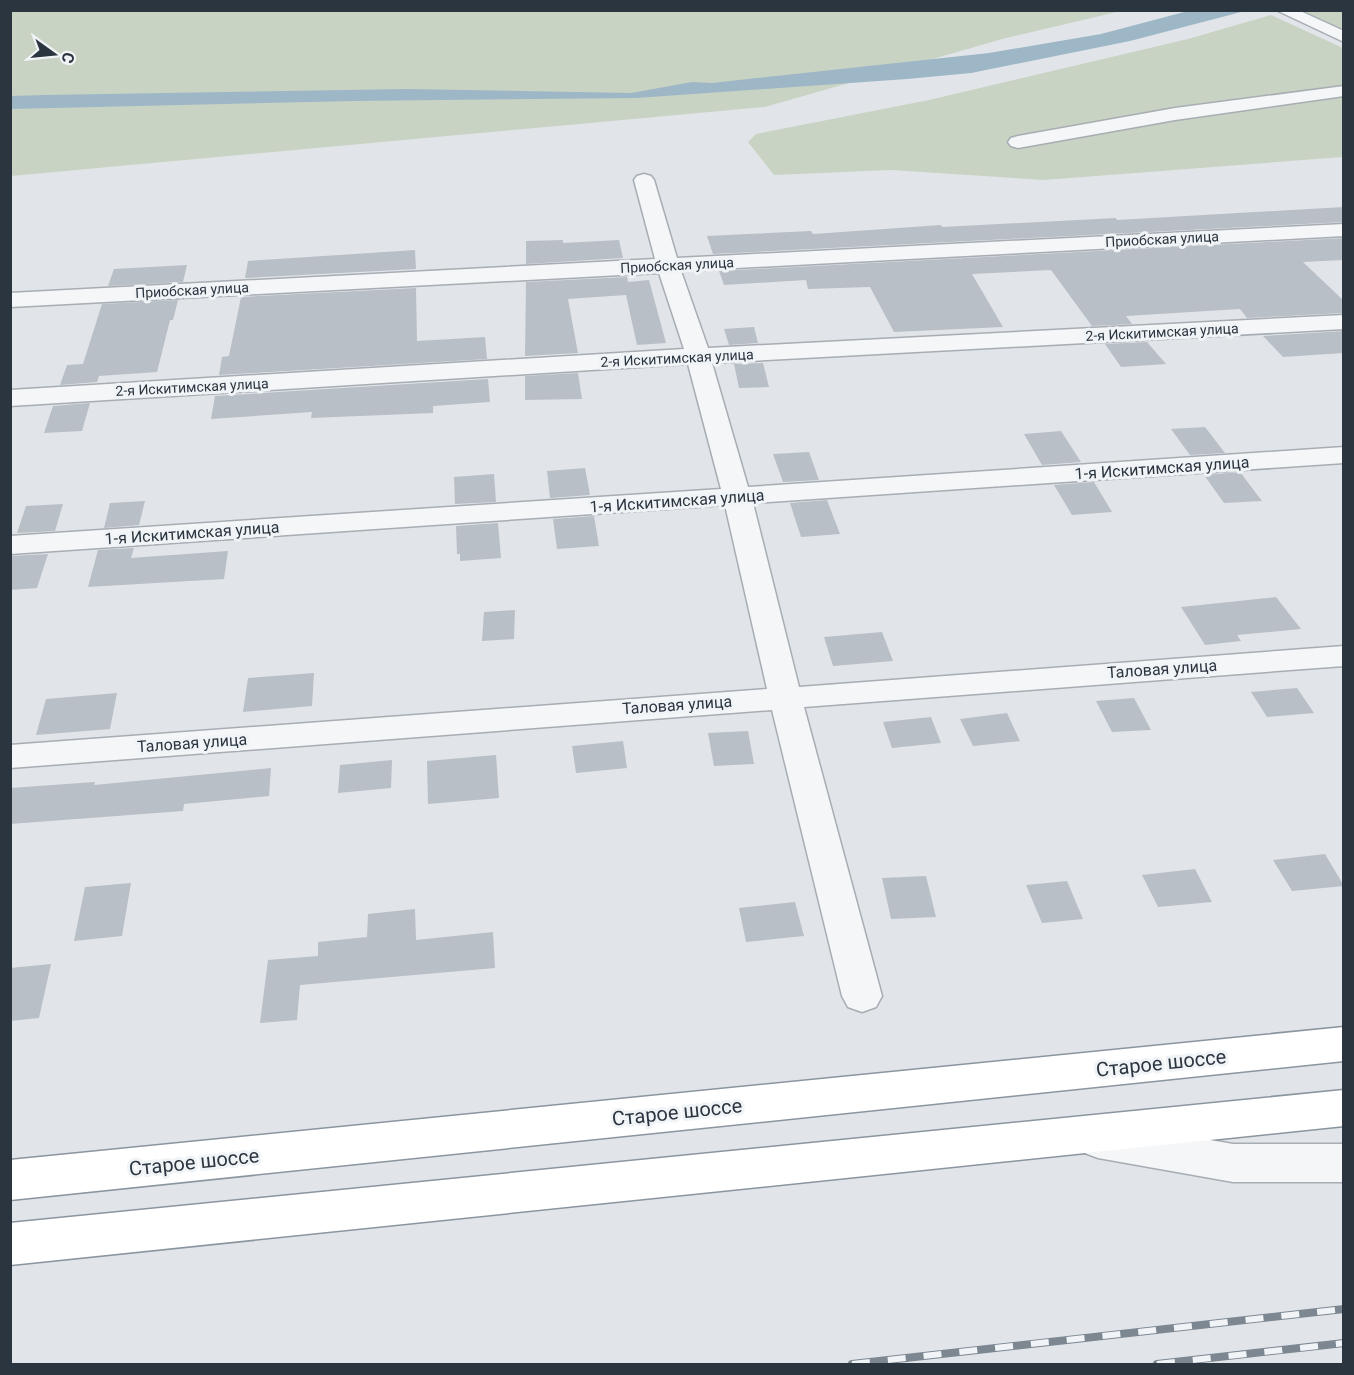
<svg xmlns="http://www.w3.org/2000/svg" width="1354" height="1375" font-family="Roboto,sans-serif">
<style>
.green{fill:#c9d3c3}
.water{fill:#9eb7c7}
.building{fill:#b9bfc6}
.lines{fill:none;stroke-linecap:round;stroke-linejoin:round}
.minor-casing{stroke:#a7adb3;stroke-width:3}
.highway-casing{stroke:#8a959f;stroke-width:3}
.minor{fill:#f4f6f8;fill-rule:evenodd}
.highway{fill:#fff;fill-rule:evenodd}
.rail-casing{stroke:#7c8792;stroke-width:8}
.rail{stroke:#f1f4f7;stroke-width:6;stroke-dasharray:18;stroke-linecap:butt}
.labels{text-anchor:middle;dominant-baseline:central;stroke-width:6;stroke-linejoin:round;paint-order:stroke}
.far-street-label{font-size:14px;fill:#2b3540;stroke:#f1f4f7}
.street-label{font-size:16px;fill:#2b3540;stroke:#f1f4f7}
.near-street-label{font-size:20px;fill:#2b3540;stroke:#f1f4f7}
</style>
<rect width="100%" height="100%" fill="#e1e5e9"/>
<g class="green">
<path d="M 11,11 L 1121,11 L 1006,38 L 765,107 L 11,176 Z"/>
<path d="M 1297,11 L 1343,11 L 1343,32 Z"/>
<path d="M 1271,15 L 1343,48 L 1343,157 L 1044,180 L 891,170 L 774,175 L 748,142 L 756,134 L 929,100 L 1188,39 Z"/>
</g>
<path class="water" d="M 1188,11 L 1245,11 L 1130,41 L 971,73 L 907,79 L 636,98 L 354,101 L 11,109 L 11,96 L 44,95 L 406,89 L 631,93 L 692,82 L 712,83 L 989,53 L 1101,34 Z"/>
<g class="building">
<path d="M 1344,207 L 1344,222 L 713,254 L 707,236 L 811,231 L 813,234 L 941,225 L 942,227 L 1116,218 L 1117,220 Z"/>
<path d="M 1344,238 L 1344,260 L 1303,262 L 1344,301 L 1344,313 L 1247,318 L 1240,309 L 1126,316 L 1132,324 L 1092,326 L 1051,270 L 972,274 L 1003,327 L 894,332 L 870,287 L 808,289 L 806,280 L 724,285 L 719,271 Z"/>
<path d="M 563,240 L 563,243 L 619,240 L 623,258 L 526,264 L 526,241 Z"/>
<path d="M 415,250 L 416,269 L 245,278 L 248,261 Z"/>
<path d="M 187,265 L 183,282 L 108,286 L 114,269 Z"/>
<path d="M 627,277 L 628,282 L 649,280 L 666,343 L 637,345 L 626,295 L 568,299 L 578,353 L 525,356 L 526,282 Z"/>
<path d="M 416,288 L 417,341 L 485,337 L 487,359 L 219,375 L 222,357 L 229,356 L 241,297 Z"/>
<path d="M 178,300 L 173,320 L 170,320 L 157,372 L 99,376 L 97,382 L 60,385 L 67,365 L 83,364 L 102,304 Z"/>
<path d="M 754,327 L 758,343 L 729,345 L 724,329 Z"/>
<path d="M 1344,331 L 1344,353 L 1283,357 L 1263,336 Z"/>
<path d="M 1147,342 L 1166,364 L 1121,367 L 1105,344 Z"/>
<path d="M 763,363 L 769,387 L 739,388 L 734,364 Z"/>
<path d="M 578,373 L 582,399 L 525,400 L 525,376 Z"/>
<path d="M 488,379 L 490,402 L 433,406 L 433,413 L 311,418 L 312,412 L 211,419 L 215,396 Z"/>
<path d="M 90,403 L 82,431 L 44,433 L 53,406 Z"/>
<path d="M 1205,427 L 1225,453 L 1190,455 L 1171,429 Z"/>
<path d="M 1061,431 L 1081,462 L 1042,465 L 1024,434 Z"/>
<path d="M 809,452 L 819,480 L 783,482 L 773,454 Z"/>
<path d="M 585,468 L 590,495 L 550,498 L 547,471 Z"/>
<path d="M 1240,472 L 1262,501 L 1224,503 L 1204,475 Z"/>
<path d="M 494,474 L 496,502 L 455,504 L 454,477 Z"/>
<path d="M 1094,482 L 1112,512 L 1072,515 L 1054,485 Z"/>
<path d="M 827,500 L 840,534 L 801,537 L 790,503 Z"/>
<path d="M 145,501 L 139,525 L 104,528 L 110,503 Z"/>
<path d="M 63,504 L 55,531 L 17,533 L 26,506 Z"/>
<path d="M 594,516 L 599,546 L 557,549 L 553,519 Z"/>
<path d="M 498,523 L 501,558 L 460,561 L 460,554 L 457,554 L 456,526 Z"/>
<path d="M 134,548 L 131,558 L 228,551 L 224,579 L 88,587 L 98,550 Z"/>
<path d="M 48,554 L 37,588 L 10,590 L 10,556 Z"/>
<path d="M 1276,597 L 1301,629 L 1237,635 L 1241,641 L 1205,645 L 1181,607 Z"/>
<path d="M 515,610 L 514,639 L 482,641 L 484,612 Z"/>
<path d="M 882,632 L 893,661 L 833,666 L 824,637 Z"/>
<path d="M 314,673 L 312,706 L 243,712 L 248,678 Z"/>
<path d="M 1297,688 L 1314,713 L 1267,717 L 1251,692 Z"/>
<path d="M 117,693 L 110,729 L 36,735 L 46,699 Z"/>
<path d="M 1134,698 L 1151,730 L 1112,732 L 1096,701 Z"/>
<path d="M 1007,713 L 1020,741 L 973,746 L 960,719 Z"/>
<path d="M 931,717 L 941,743 L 892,748 L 883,722 Z"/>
<path d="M 748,731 L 754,764 L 714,766 L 708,733 Z"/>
<path d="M 623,741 L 627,768 L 576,773 L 572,746 Z"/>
<path d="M 496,755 L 499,798 L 428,804 L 427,761 Z"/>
<path d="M 392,760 L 391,788 L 338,793 L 340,765 Z"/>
<path d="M 271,768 L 269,796 L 184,804 L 183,811 L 10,824 L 10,788 L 95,782 L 94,785 Z"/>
<path d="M 1325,854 L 1344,886 L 1292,891 L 1273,860 Z"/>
<path d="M 1195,869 L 1212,902 L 1158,907 L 1142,875 Z"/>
<path d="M 926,876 L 936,917 L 891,919 L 882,878 Z"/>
<path d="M 1067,881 L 1083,919 L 1042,923 L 1026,885 Z"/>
<path d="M 131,883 L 122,936 L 74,941 L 85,887 Z"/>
<path d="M 795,902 L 804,936 L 746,942 L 739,908 Z"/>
<path d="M 415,909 L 416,940 L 493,932 L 495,968 L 300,985 L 297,1020 L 260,1023 L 268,960 L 318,956 L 318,942 L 367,937 L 368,914 Z"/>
<path d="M 51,964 L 39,1018 L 10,1021 L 10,968 Z"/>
</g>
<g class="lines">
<g class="minor-casing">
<g id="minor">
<path d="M 1276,10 L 1298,10 L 1344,31 L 1344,42 Z"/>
<path d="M 1344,86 L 1344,96 L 1175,120 L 1018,148 L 1011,146 L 1008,142 L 1011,138 L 1018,136 L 1175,108 Z"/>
<path d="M 644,174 L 651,176 L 654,180 L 677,258 L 1344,224 L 1344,236 L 681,271 L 708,348 L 1344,315 L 1344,329 L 712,363 L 748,487 L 1344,447 L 1344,463 L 753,503 L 799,687 L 1344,646 L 1344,666 L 804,707 L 882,996 L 876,1007 L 862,1012 L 848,1007 L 842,996 L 772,710 L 10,768 L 10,745 L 767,689 L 725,505 L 10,554 L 10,536 L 721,489 L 688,364 L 10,406 L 10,390 L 684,349 L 659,273 L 10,307 L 10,293 L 655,259 L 634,180 L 637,176 Z"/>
<path d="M 1098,1120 L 1233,1144 L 1344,1144 L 1344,1182 L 1233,1182 L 1098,1158 L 1082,1152 L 1076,1139 L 1082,1126 Z"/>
</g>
</g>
<g class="highway-casing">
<g id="highway">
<path d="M 1344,1027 L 1344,1061 L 10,1200 L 10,1160 Z"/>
<path d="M 1344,1090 L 1344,1126 L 10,1265 L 10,1223 Z"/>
</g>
</g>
<use href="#minor" class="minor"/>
<use href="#highway" class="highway"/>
<g class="rail-casing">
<g id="rail">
<path d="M 852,1364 L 1344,1309"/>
<path d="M 1157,1364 L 1344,1343"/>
</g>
</g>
<use href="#rail" class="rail"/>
</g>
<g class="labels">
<g class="far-street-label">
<text transform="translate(1162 239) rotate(-3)">Приобская улица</text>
<text transform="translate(677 265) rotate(-3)">Приобская улица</text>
<text transform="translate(192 290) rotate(-3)">Приобская улица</text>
<text transform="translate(1162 332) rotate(-3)">2-я Искитимская улица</text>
<text transform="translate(677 358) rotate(-3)">2-я Искитимская улица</text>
<text transform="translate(192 387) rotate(-3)">2-я Искитимская улица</text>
</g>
<g class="street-label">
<text transform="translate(1162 468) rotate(-4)">1-я Искитимская улица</text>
<text transform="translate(677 501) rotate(-4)">1-я Искитимская улица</text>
<text transform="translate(192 533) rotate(-4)">1-я Искитимская улица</text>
<text transform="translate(1162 669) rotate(-4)">Таловая улица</text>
<text transform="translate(677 705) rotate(-4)">Таловая улица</text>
<text transform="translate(192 743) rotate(-4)">Таловая улица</text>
</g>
<g class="near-street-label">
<text transform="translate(1161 1063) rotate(-6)">Старое шоссе</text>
<text transform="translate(677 1112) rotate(-6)">Старое шоссе</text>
<text transform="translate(194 1162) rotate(-6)">Старое шоссе</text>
</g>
</g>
<rect width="1354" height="1375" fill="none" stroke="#2b3540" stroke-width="24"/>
<g transform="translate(54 54) rotate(105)" stroke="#f1f4f7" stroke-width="4.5" paint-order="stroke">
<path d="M0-4.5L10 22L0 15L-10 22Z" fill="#2b3540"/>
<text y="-9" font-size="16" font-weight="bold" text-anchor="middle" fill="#2b3540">С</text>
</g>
</svg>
